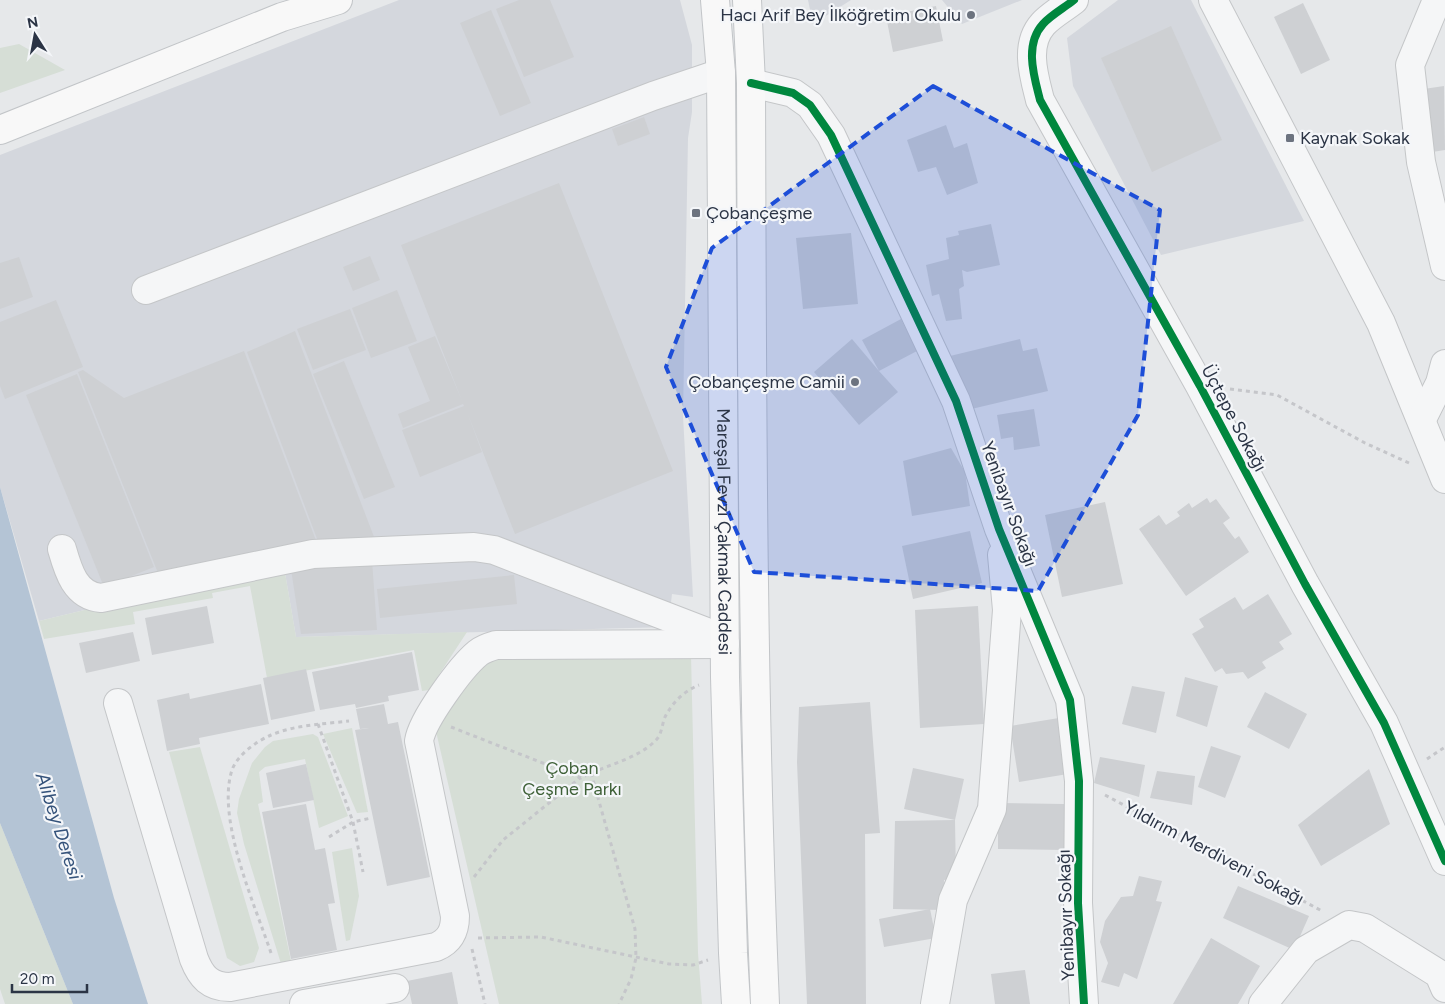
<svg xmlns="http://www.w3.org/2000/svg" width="1445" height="1004" font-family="Figtree,sans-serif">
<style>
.built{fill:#d4d7dd}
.green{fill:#d6ded6}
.water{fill:#b4c4d5}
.building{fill:#ced0d3}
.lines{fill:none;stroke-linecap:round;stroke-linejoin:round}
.minor-casing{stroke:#c4c6c8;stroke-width:30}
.major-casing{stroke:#c2c5c8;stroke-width:30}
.path{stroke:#c5c6ca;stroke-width:3;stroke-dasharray:4 4;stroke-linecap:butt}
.minor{stroke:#f5f6f7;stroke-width:28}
.major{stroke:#f8f8f8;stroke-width:28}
.cycleway-casing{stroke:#f4f6f9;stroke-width:11}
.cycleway{stroke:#00873e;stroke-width:8}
.marked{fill:#1d4ed8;fill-opacity:0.2;stroke:#1d4ed8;stroke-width:4;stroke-dasharray:10 6;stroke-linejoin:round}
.poi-dot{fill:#6c737f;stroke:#f4f6f9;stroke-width:2}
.labels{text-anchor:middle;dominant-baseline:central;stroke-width:4.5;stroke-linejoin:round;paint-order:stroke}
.poi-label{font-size:18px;fill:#2b3445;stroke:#f4f6f9;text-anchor:end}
.street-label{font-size:18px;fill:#2b3445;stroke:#f4f6f9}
.park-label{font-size:18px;fill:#3f6138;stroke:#f4f6f9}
.water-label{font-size:19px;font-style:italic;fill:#34527a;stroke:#f4f6f9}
</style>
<rect width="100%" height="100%" fill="#e6e8ea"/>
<g class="built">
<path d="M 399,0 L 680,0 L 692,45 L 692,112 L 688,138 L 683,416 L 693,597 L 672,594 L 668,627 L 296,637 L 284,567 L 155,593 L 39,621 L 0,487 L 0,155 Z"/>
<path d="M 808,0 L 851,0 L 813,24 Z"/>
<path d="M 942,0 L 1022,0 L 962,24 Z"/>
<path d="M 1118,0 L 1191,0 L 1304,221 L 1161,255 L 1073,86 L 1067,38 Z"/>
</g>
<g class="green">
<path d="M 19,44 L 65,70 L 0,93 L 0,48 Z"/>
<path d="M 284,567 L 296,637 L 467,632 L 429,690 L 422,691 L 414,650 L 267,678 L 250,586 L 212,593 L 213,598 L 133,612 L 135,624 L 44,639 L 39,621 L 155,593 Z"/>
<path d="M 493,654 L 691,655 L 698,953 L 702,1004 L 499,1004 L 435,727 Z"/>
<path d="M 352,728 L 368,812 L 357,813 L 323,734 Z"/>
<path d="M 313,734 L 318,737 L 348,816 L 319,828 L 305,759 L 265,767 L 259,772 L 263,802 L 258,804 L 292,966 L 282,967 L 244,844 L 237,813 L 239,799 L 252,763 L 265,747 L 273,741 Z"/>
<path d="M 200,747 L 259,948 L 254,962 L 240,966 L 227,958 L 169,752 Z"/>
<path d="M 0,823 L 73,1004 L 5,1004 L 0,989 Z"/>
<path d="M 352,848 L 359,896 L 350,940 L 346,941 L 332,852 Z"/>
</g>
<path class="water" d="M 0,487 L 114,898 L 148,1004 L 73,1004 L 0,823 Z"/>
<g class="building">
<path d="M 519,0 L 550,0 L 574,57 L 524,77 L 496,9 Z"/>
<path d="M 1303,3 L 1330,60 L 1301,74 L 1274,17 Z"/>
<path d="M 936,6 L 943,41 L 893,52 L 886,16 Z"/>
<path d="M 491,10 L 531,103 L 500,116 L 460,23 Z"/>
<path d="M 1171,26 L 1222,140 L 1152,172 L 1101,58 Z"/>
<path d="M 1444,86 L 1445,150 L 1426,153 L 1417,90 Z"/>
<path d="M 644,117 L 650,134 L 618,146 L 612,129 Z"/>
<path d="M 946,125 L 954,148 L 967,143 L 978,183 L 947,195 L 936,167 L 918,172 L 907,140 Z"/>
<path d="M 559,183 L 673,471 L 515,534 L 467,412 L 482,452 L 420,477 L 402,430 L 464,406 L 463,404 L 403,428 L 398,414 L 430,401 L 408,347 L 435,336 L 462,401 L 401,245 Z"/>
<path d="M 991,224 L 1000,265 L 967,272 L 962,270 L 964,286 L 959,289 L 962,319 L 946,321 L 939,294 L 932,296 L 926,265 L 949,259 L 946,238 L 959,235 L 958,231 Z"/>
<path d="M 851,233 L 858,304 L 803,309 L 796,238 Z"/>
<path d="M 370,256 L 380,280 L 353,291 L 343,267 Z"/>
<path d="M 19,257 L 33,297 L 0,309 L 0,263 Z"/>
<path d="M 397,290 L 417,341 L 371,358 L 352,308 Z"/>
<path d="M 56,300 L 83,367 L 5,399 L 0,386 L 0,322 Z"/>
<path d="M 350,309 L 366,350 L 313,370 L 297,329 Z"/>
<path d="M 901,319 L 917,351 L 879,371 L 898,392 L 859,425 L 814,372 L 852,339 L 879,371 L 862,340 Z"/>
<path d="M 295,331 L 376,542 L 319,544 L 247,352 Z"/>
<path d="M 1020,339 L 1023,351 L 1037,348 L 1048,391 L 963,411 L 950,356 Z"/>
<path d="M 244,351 L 317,543 L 160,578 L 78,372 L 83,370 L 124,398 Z"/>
<path d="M 344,361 L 395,487 L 364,499 L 313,374 Z"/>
<path d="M 77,374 L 154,567 L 104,587 L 26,395 Z"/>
<path d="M 1034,409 L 1040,446 L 1014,450 L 1013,437 L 1001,439 L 997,415 Z"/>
<path d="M 951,448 L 965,472 L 970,506 L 912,516 L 903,461 Z"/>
<path d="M 1207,498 L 1210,503 L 1216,499 L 1230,518 L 1223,523 L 1235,539 L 1239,536 L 1249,552 L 1186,596 L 1139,529 L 1159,515 L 1166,525 L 1180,516 L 1177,512 L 1189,503 L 1192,508 Z"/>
<path d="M 1105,502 L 1123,584 L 1062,597 L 1045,515 Z"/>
<path d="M 970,531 L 982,583 L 913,599 L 902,546 Z"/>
<path d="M 372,560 L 377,630 L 301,634 L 290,563 Z"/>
<path d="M 514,575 L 517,604 L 380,618 L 377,589 Z"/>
<path d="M 1268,594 L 1292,634 L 1279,642 L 1284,649 L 1262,662 L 1266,668 L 1248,679 L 1243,672 L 1226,674 L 1222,668 L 1215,672 L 1192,634 L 1204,627 L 1199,619 L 1235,597 L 1243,610 Z"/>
<path d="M 207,606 L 214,643 L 152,655 L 145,618 Z"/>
<path d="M 978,606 L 984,724 L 920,728 L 915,610 Z"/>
<path d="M 133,632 L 140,661 L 86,673 L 79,643 Z"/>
<path d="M 412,652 L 419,690 L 388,696 L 389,701 L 356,708 L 355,704 L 320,710 L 312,672 Z"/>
<path d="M 306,669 L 315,711 L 271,720 L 263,678 Z"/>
<path d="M 1185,677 L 1218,686 L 1207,727 L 1176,716 Z"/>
<path d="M 261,684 L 269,724 L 199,738 L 200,744 L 167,751 L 157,700 L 189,693 L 190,699 Z"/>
<path d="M 1132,686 L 1165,692 L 1156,733 L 1122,724 Z"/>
<path d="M 1265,692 L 1307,714 L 1289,749 L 1247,727 Z"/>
<path d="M 870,702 L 880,833 L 865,834 L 866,1004 L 807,1004 L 797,762 L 799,707 Z"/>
<path d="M 384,704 L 388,724 L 398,722 L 430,877 L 387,886 L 355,730 L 369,728 L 360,729 L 356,709 Z"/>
<path d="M 1065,717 L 1074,773 L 1019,782 L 1010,726 Z"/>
<path d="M 1211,746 L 1241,756 L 1225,798 L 1198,787 Z"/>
<path d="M 1100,757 L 1145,765 L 1139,797 L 1094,783 Z"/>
<path d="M 306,764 L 314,800 L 273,808 L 266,773 Z"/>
<path d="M 913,768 L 964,779 L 955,820 L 956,878 L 944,880 L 943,910 L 893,909 L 895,821 L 955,820 L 904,809 Z"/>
<path d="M 1369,769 L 1390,824 L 1321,866 L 1298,825 Z"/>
<path d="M 1157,771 L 1195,776 L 1192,805 L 1150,798 Z"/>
<path d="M 998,803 L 1064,804 L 1064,850 L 998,849 Z"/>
<path d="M 306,804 L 315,850 L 325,848 L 335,903 L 328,904 L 337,950 L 291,959 L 262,812 Z"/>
<path d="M 1139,876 L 1162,881 L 1156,901 L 1162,902 L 1137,979 L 1124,973 L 1119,987 L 1101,982 L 1108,963 L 1100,942 L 1105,921 L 1121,897 L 1133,896 Z"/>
<path d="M 1238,886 L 1309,916 L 1294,950 L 1223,918 Z"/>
<path d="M 930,909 L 936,938 L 884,947 L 879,919 Z"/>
<path d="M 1211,938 L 1260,966 L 1238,1004 L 1173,1004 Z"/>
<path d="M 1025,970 L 1030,1004 L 995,1004 L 991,974 Z"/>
<path d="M 452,972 L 458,1004 L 412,1004 L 407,981 Z"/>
</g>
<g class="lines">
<g class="minor-casing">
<g id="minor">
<path d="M 1074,0 C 1064,8 1051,15 1043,24 C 1024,45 1034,76 1040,100 L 1200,386 L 1305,584 L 1384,723 L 1445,861"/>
<path d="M 1213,0 L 1381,323 L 1445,479"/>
<path d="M 1437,0 L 1410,65 L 1421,162 L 1445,266"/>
<path d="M 751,83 L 793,93 L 810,105 L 831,135 L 956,401 L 999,529 L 1070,700 L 1079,781 L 1078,903 L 1084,1004"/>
<path d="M 146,290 L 653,96 L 721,73"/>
<path d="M 1422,419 L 1440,383 L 1445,364"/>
<path d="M 62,549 C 68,570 75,596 101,598 L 313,554 L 474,547 L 494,550 L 704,631 L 720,641"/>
<path d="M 118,703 L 194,959 C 201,977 210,987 230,987 L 436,947 C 450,941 455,931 455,916 L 419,741 C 422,720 461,667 478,653 C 483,649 489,647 496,645 L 725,644"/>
<path d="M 304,1004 L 395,988"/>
<path d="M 935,1004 L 953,900 L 992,809 L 1007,610 L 1002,555"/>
<path d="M 1263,1004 L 1306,950 L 1349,925 L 1365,928 L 1439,974 L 1445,988"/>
</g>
</g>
<g class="major-casing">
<g id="major">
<path id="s1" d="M 715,0 L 721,73 L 725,677 L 733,953 L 736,1004"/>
<path d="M 747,0 L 751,83 C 752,390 752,697 765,1004"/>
<path d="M 0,130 L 282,17 L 338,0"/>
</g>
</g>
<g class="path">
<path d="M 1230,389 L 1277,395 L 1365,443 L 1409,463"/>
<path d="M 318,724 L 353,822 L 363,872"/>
<path d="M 451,727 L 581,778 C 605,765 639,759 657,739 C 662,733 662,724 665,717 C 672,703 684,691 699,685"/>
<path d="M 1427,759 L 1445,747"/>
<path d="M 591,773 L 635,929 L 636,958 L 631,979 L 619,1004"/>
<path d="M 1105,795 L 1322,911"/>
<path d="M 329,837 L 353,822 L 371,818"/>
<path d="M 474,877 L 503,840 L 580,778"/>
<path d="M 478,938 L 541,937 L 669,964 L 693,965 L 708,960"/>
<path d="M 472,949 L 485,1004"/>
<path d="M 271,953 C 255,905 216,819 232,770 C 237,755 257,741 271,735 C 294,725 324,724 349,721"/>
</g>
<use href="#minor" class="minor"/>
<use href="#major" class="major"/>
<g class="cycleway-casing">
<g id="cycleway">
<path d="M 1074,0 C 1064,8 1051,15 1043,24 C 1024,45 1034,76 1040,100 L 1200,386 L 1305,584 L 1384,723 L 1445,861"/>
<path d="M 751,83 L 793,93 L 810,105 L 831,135 L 956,401 L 999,529 L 1070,700 L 1079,781 L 1078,903 L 1084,1004"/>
</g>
</g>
<use href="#cycleway" class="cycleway"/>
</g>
<path class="marked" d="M 933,86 L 1160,210 L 1138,415 L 1038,591 L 754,572 L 666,367 L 712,248 Z"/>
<g class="poi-dot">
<circle cx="971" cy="15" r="5"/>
<rect x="1285" y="133" width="10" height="10" rx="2.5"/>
<rect x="691" y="208" width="10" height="10" rx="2.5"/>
<circle cx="855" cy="382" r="5"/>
</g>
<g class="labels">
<g class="poi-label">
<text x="961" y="15">Hacı Arif Bey İlköğretim Okulu</text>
<text x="1300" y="138" text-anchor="start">Kaynak Sokak</text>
<text x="706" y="213" text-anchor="start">Çobançeşme</text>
<text x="845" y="382">Çobançeşme Camii</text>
</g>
<g class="street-label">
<text transform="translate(1234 418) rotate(62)">Üçtepe Sokağı</text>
<text transform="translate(1009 504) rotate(70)">Yenibayır Sokağı</text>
<text stroke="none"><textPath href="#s1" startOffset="532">Mareşal Fevzi Çakmak Caddesi</textPath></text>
<text transform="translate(1214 853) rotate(28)">Yıldırım Merdiveni Sokağı</text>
<text transform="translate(1066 915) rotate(-92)">Yenibayır Sokağı</text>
</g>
<g class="park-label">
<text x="572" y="768">Çoban<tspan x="572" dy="21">Çeşme Parkı</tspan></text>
</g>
<g class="water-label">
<text transform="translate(59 826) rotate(72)">Alibey Deresi</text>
</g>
</g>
<g transform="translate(35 35) rotate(349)" stroke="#f4f6f9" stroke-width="4" paint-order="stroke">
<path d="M0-4L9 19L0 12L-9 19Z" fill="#2b3445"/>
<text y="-8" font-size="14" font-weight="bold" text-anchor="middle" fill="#2b3445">N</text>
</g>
<path d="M12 984v8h75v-8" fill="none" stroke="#2b3445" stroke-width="2.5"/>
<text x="20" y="984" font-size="15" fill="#2b3445" stroke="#f4f6f9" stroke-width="4" paint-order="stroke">20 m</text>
</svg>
